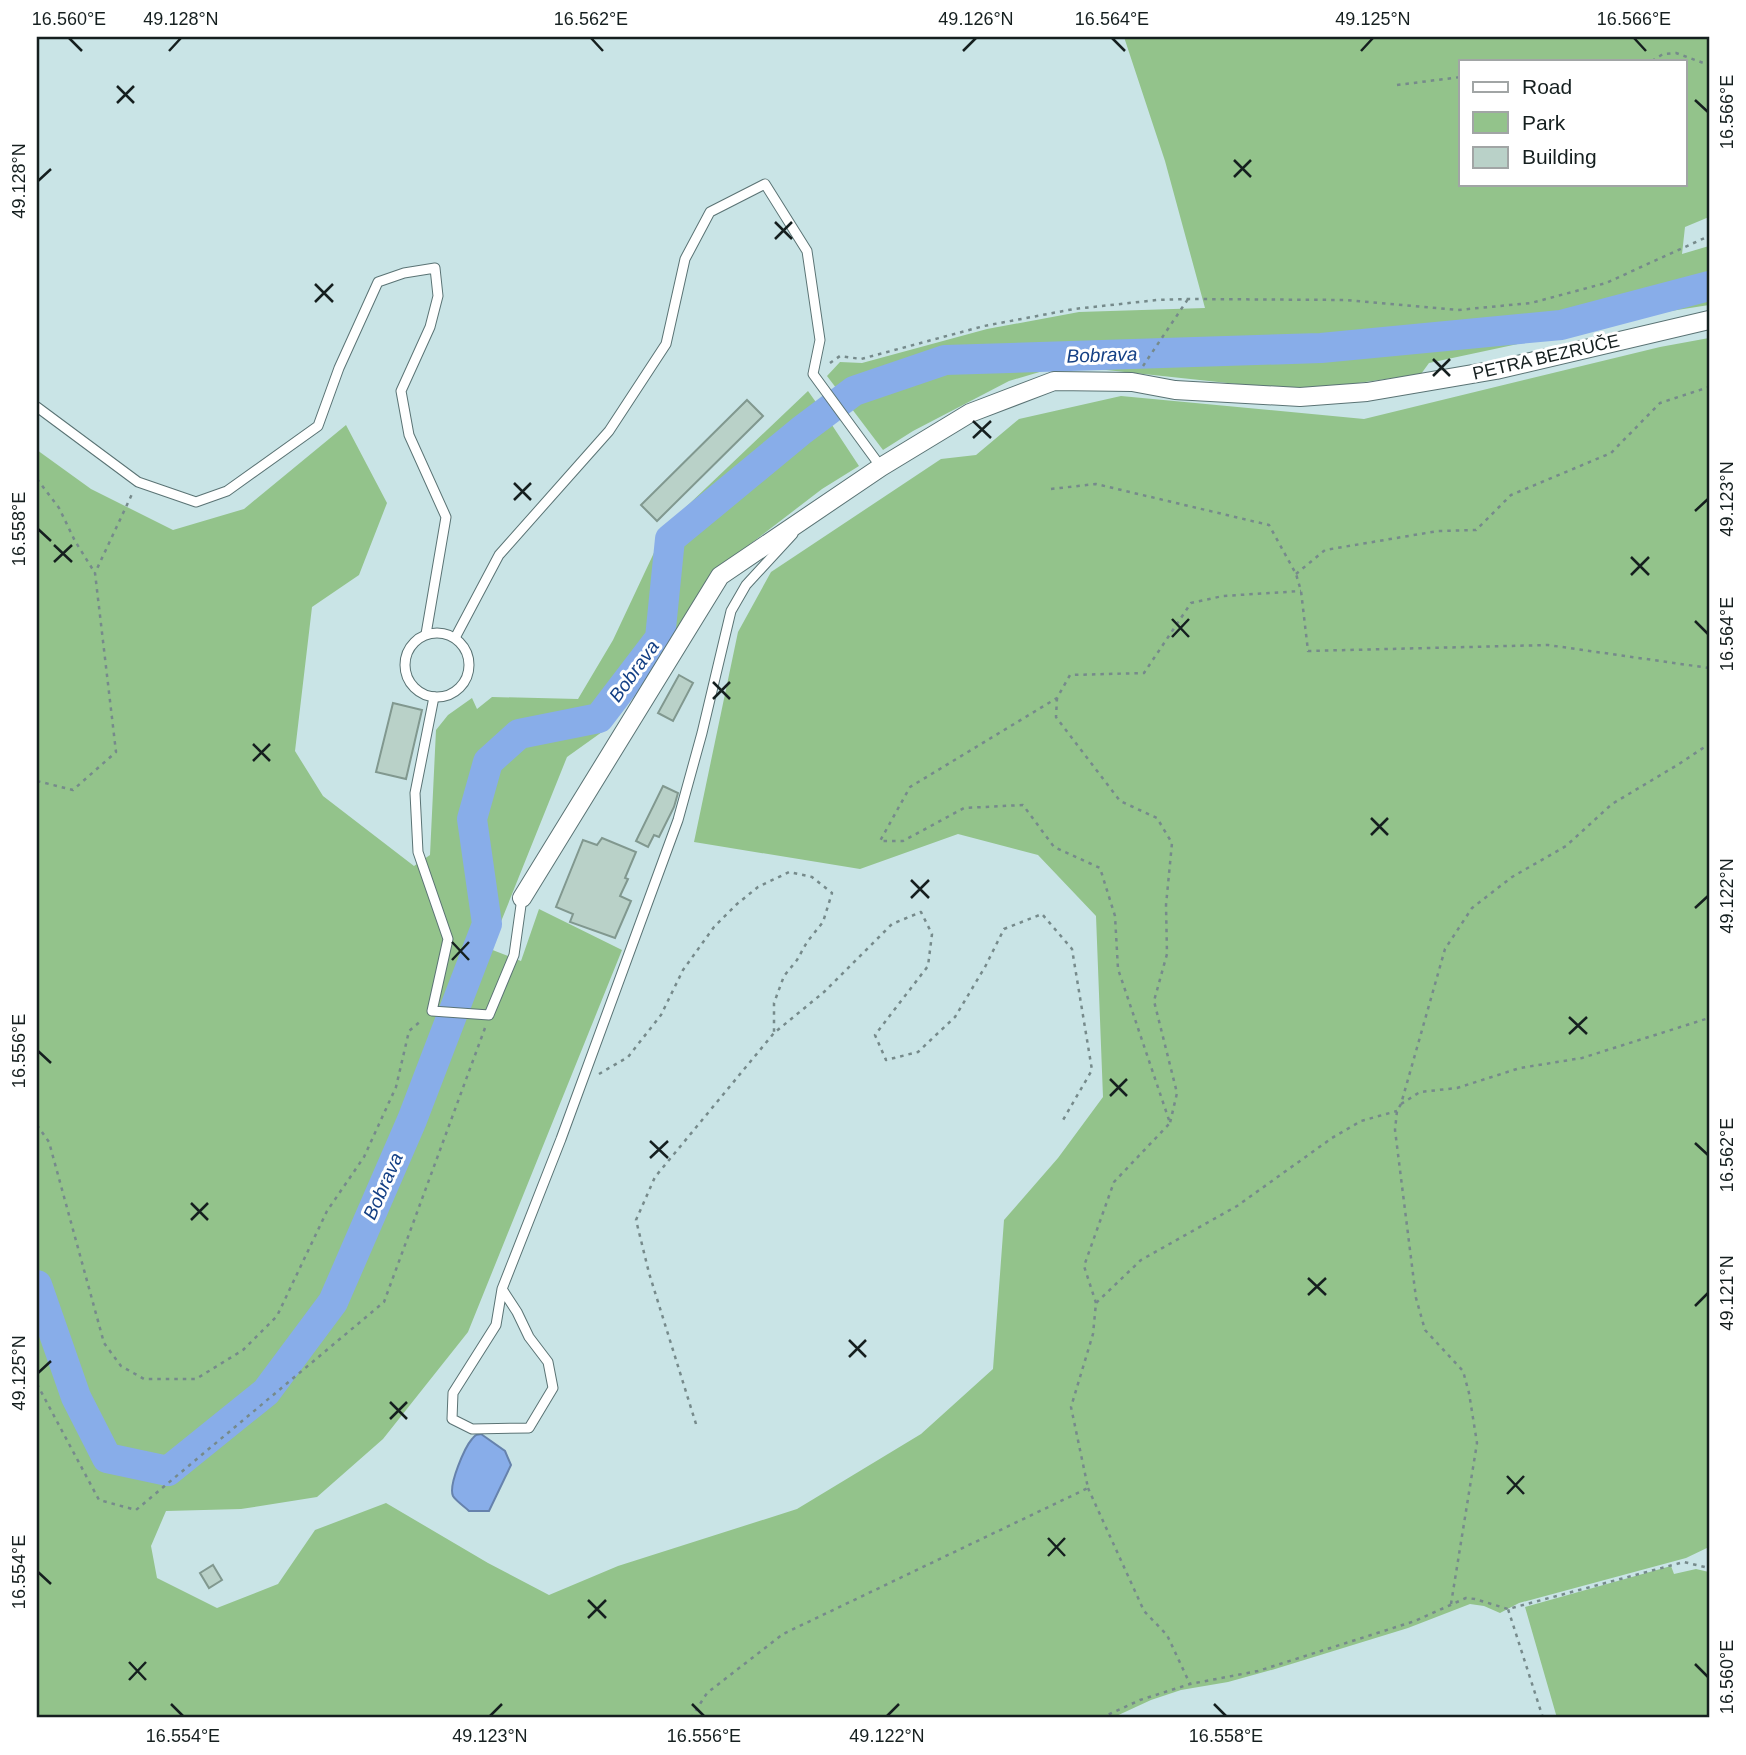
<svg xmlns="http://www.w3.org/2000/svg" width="1746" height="1755" font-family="Arial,sans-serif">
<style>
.green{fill:#93c38b;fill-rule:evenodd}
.water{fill:#88ade9;stroke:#6682ac;stroke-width:2}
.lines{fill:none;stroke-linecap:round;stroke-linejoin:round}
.river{stroke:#88ade9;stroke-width:30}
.building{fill:#b9d1c8;stroke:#81988f;stroke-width:2}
.service-casing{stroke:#5a7374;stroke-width:11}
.minor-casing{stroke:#5a7374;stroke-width:20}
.path{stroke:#768a8b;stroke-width:2.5;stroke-dasharray:3.5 5;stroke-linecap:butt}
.service{stroke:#fff;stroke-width:9}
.minor{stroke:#fff;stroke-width:18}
.ticks{fill:none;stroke:#151f1f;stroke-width:2.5}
.labels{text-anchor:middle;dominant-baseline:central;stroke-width:6;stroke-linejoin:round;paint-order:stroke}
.street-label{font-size:18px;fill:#151f1f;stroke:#fff}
.water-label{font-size:19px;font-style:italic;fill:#144085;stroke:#fff}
.neatline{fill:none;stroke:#151f1f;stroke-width:2.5}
.ticks-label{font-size:18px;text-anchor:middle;fill:#151f1f}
</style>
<rect width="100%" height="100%" fill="#c9e4e6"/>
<g class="green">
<path d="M 1124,37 L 1709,37 L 1709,217 L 1685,227 L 1682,254 L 1709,246 L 1709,305 L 1671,311 L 1429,363 L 1421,374 L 1302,391 L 1097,369 L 1053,368 L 1009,381 L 913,431 L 883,450 L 827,376 L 840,362 L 862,363 L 987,329 L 1079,312 L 1205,308 L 1165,161 ZM 1461,61 L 1685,61 L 1685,184 L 1461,184 Z"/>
<path d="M 1709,338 L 1709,1547 L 1686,1558 L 1519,1603 L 1500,1613 L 1484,1606 L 1470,1604 L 1408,1628 L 1275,1669 L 1228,1682 L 1181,1690 L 1151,1700 L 1112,1718 L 37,1718 L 37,450 L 91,489 L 173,530 L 244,509 L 346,425 L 387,503 L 359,575 L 312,607 L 295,751 L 323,796 L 414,866 L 430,855 L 436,730 L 448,715 L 472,698 L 477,709 L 492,697 L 578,699 L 613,640 L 667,525 L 808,391 L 830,422 L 859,466 L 822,489 L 711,574 L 696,597 L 664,657 L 609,727 L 567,757 L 490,949 L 521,961 L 539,909 L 622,950 L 468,1332 L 383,1439 L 317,1497 L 241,1509 L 166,1511 L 151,1546 L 157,1578 L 217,1608 L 278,1584 L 315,1530 L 386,1503 L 488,1563 L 549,1595 L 618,1566 L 797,1509 L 921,1434 L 993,1369 L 1004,1220 L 1058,1158 L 1103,1097 L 1096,916 L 1038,855 L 958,834 L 860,869 L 694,842 L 738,632 L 771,572 L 941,459 L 976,455 L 1019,419 L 1121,396 L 1364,419 L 1660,347 Z"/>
<path d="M 1671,1566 L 1674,1574 L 1696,1569 L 1709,1572 L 1709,1718 L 1557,1718 L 1525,1607 Z"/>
</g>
<path class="water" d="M 481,1434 L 505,1451 L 511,1465 L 489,1511 L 469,1511 C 465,1507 456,1501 453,1496 C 448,1485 465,1447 472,1439 C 476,1434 476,1435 481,1434 Z"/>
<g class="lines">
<path class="river" d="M 37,1285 L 76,1397 L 107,1458 L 168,1471 L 266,1392 L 333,1302 L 412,1120 L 487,924 L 472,819 L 488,762 L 519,734 L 599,718 L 660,638 L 670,539 L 802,430 L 854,391 L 945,360 L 1321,348 L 1561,325 L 1709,286"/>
</g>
<g class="building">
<path d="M 747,400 L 763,416 L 657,521 L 641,505 Z"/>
<path d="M 679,675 L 693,683 L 673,721 L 658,713 Z"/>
<path d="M 393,703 L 422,710 L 406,779 L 376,772 Z"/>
<path d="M 663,786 L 678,793 L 674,807 L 659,837 L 654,835 L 648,847 L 636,841 Z"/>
<path d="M 602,838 L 636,852 L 625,878 L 628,879 L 620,896 L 631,901 L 615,938 L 570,922 L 573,914 L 556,907 L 583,840 L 597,845 Z"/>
<path d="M 213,1565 L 222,1580 L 209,1588 L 200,1573 Z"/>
</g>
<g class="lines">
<g class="service-casing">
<g id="service">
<path d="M 37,407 L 138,482 L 196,502 L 227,491 L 318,426 L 339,368 L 378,282 L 404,273 L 435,268 L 438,296 L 430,327 L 401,391 L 409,435 L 446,517 L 426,634"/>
<circle cx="437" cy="665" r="32"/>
<path d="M 455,638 L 499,555 L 609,431 L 666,344 L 685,259 L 710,212 L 765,184 L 807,251 L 820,340 L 813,374 L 881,467"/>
<path d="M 434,697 L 415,793 L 418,852 L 448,939 L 432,1011 L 489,1015 L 514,955 L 522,898"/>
<path d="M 502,1289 L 517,1312 L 529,1337 L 548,1362 L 553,1388 L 529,1428 L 472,1429 L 452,1419 L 453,1393 L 496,1325 L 502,1289 L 561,1139 L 678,820 L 702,733 L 731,611 L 746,585 L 793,534"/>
</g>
</g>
<g class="minor-casing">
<path id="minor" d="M 522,898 L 720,576 L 881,467 L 970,413 L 1054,381 L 1132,382 L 1175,390 L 1300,397 L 1367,392 L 1496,370 L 1709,320"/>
</g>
<g class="path">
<path d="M 1652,61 L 1663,54 L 1676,53 L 1709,65"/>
<path d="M 1397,85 L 1461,77"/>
<path d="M 830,363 L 840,356 L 861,359 L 984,326 L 1074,309 L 1157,300 L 1188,299 L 1346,300 L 1458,310 L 1531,303 L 1606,283 L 1709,236"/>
<path d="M 1143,366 L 1188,299"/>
<path d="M 37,479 L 59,508 L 75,541 L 95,573"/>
<path d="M 1051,489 L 1096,484 L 1269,525 L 1296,574 L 1301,591 L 1308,651 L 1548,645 L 1709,668"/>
<path d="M 1296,574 L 1325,550 L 1438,531 L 1476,530 L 1511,495 L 1611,453 L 1660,403 L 1709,387"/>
<path d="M 1057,698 L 1056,717 L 1120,801 L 1157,818 L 1172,843 L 1166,905 L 1167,954 L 1154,1001 L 1177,1093 L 1170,1123"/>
<path d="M 37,781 L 73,790 L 116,752 L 95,573 L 133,492"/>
<path d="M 599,1074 L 628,1057 L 661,1015 L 683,970 L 714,927 L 737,904 L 758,887 L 789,872 L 812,877 L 832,893 L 823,922 L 807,942 L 797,960 L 784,976 L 774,1003 L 774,1033"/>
<path d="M 1401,1104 L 1420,1092 L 1457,1088 L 1520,1068 L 1582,1058 L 1709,1018"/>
<path d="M 37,1125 L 49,1142 L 104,1343 L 121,1366 L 144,1379 L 196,1379 L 243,1350 L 277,1316 L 327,1211 L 364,1157 L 396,1087 L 409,1031 L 422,1020"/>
<path d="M 1096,1303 L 1084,1266 L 1114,1182 L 1170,1123 L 1118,969 L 1115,916 L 1100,868 L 1054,847 L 1023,805 L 964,808 L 903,841 L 880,841 L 910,787 L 1057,698 L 1070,675 L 1144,673 L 1191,603 L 1223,596 L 1301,591"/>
<path d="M 37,1384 L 99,1500 L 136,1510 L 384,1302 L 485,1028"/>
<path d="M 696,1424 L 649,1273 L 636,1220 L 655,1177 L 774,1033 L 824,992 L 892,924 L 921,912 L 932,934 L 928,966 L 875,1035 L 886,1060 L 918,1052 L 955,1017 L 985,967 L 1004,929 L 1042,914 L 1072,949 L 1092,1070 L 1063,1120"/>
<path d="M 1088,1488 L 1144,1611 L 1167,1635 L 1190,1684"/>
<path d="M 1451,1604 L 1477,1443 L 1469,1393 L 1463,1371 L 1425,1330 L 1416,1298 L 1395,1130 L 1397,1111 L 1401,1104 L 1445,949 L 1472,908 L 1512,877 L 1566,846 L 1612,804 L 1679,764 L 1709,744"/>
<path d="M 691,1718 L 707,1693 L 783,1634 L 1088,1488 L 1071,1407 L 1093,1334 L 1096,1303 L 1141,1260 L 1237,1206 L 1332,1138 L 1361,1121 L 1397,1111"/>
<path d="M 1101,1718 L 1140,1700 L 1190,1684 L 1258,1671 L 1415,1621 L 1466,1598 L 1475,1599 L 1508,1609"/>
<path d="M 1543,1718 L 1508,1609 L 1684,1562 L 1709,1568"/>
</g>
<use href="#service" class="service"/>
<use href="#minor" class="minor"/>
</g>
<path class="ticks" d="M 69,38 L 82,51M 591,38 L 603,51M 1112,38 L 1125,51M 1634,38 L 1646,51M 169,51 L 181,38M 963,51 L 976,38M 1361,51 L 1373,38M 117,86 L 134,103M 1695,100 L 1708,112M 117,103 L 134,86M 1234,160 L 1251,177M 1234,177 L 1251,160M 38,181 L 51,169M 775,222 L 792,239M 775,239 L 792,222M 315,284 L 333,302M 315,302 L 333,284M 1433,359 L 1450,376M 1433,376 L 1450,359M 973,421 L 991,438M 973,438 L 991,421M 514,483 L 531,500M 514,500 L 531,483M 1695,511 L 1708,499M 38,529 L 51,541M 54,545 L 72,562M 1631,557 L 1649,575M 54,562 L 72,545M 1631,575 L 1649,557M 1172,619 L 1189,637M 1695,621 L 1708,634M 1172,637 L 1189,619M 713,682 L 730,699M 713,699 L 730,682M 253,744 L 270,761M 253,761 L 270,744M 1371,818 L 1388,835M 1371,835 L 1388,818M 911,880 L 929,898M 911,898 L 929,880M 1695,908 L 1708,896M 452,942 L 469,960M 452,960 L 469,942M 1569,1017 L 1587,1034M 1569,1034 L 1587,1017M 38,1051 L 51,1063M 1110,1079 L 1127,1096M 1110,1096 L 1127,1079M 650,1141 L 668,1158M 1695,1143 L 1708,1155M 650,1158 L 668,1141M 191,1203 L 208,1220M 191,1220 L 208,1203M 1308,1278 L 1326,1295M 1308,1295 L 1326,1278M 1695,1306 L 1708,1293M 849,1340 L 866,1357M 849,1357 L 866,1340M 38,1373 L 51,1361M 390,1402 L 407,1419M 390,1419 L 407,1402M 1507,1476 L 1524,1494M 1507,1494 L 1524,1476M 1048,1538 L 1065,1556M 1048,1556 L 1065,1538M 38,1572 L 51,1584M 588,1600 L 606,1618M 588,1618 L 606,1600M 129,1662 L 146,1680M 1695,1664 L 1708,1677M 129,1680 L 146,1662M 171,1704 L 183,1716M 692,1704 L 704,1716M 1214,1704 L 1226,1716M 490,1716 L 502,1704M 887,1716 L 899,1704"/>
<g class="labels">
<g class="street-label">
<text transform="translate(1546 357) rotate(-13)">PETRA BEZRUČE</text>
</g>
<g class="water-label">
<text transform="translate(1102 355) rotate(-2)">Bobrava</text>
<text transform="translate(634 671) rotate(-54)">Bobrava</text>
<text transform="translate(383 1186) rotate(-66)">Bobrava</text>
</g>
</g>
<rect width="1746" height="1755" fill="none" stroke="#ffffff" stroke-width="77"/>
<rect x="1459" y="60" width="228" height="126" fill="#ffffff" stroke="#a1a5a5" stroke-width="2"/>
<rect x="1473" y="82" width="35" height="10" fill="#ffffff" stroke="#a1a5a5" stroke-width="2"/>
<text x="1522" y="94" font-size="21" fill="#151f1f">Road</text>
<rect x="1473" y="112" width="35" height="21" fill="#93c38b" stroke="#a1a5a5" stroke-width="2"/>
<text x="1522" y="130" font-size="21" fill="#151f1f">Park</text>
<rect x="1473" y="147" width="35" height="21" fill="#b9d1c8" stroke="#a1a5a5" stroke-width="2"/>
<text x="1522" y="164" font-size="21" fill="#151f1f">Building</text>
<rect x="38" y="38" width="1670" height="1678" class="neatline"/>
<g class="ticks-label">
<text x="69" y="25">16.560°E</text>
<text x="181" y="25">49.128°N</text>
<text x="591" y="25">16.562°E</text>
<text x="976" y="25">49.126°N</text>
<text x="1112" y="25">16.564°E</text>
<text x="1373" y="25">49.125°N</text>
<text x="1634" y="25">16.566°E</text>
<text transform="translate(1727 112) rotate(-90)" y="6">16.566°E</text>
<text transform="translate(19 181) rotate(-90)" y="6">49.128°N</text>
<text transform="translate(1727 499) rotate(-90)" y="6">49.123°N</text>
<text transform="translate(19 529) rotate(-90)" y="6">16.558°E</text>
<text transform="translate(1727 634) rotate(-90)" y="6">16.564°E</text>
<text transform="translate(1727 896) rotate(-90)" y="6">49.122°N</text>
<text transform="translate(19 1051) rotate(-90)" y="6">16.556°E</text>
<text transform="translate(1727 1155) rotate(-90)" y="6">16.562°E</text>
<text transform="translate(1727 1293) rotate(-90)" y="6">49.121°N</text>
<text transform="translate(19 1373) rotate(-90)" y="6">49.125°N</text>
<text transform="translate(19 1572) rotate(-90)" y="6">16.554°E</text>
<text transform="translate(1727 1677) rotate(-90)" y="6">16.560°E</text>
<text x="183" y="1742">16.554°E</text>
<text x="490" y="1742">49.123°N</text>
<text x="704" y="1742">16.556°E</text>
<text x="887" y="1742">49.122°N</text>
<text x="1226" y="1742">16.558°E</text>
</g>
</svg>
